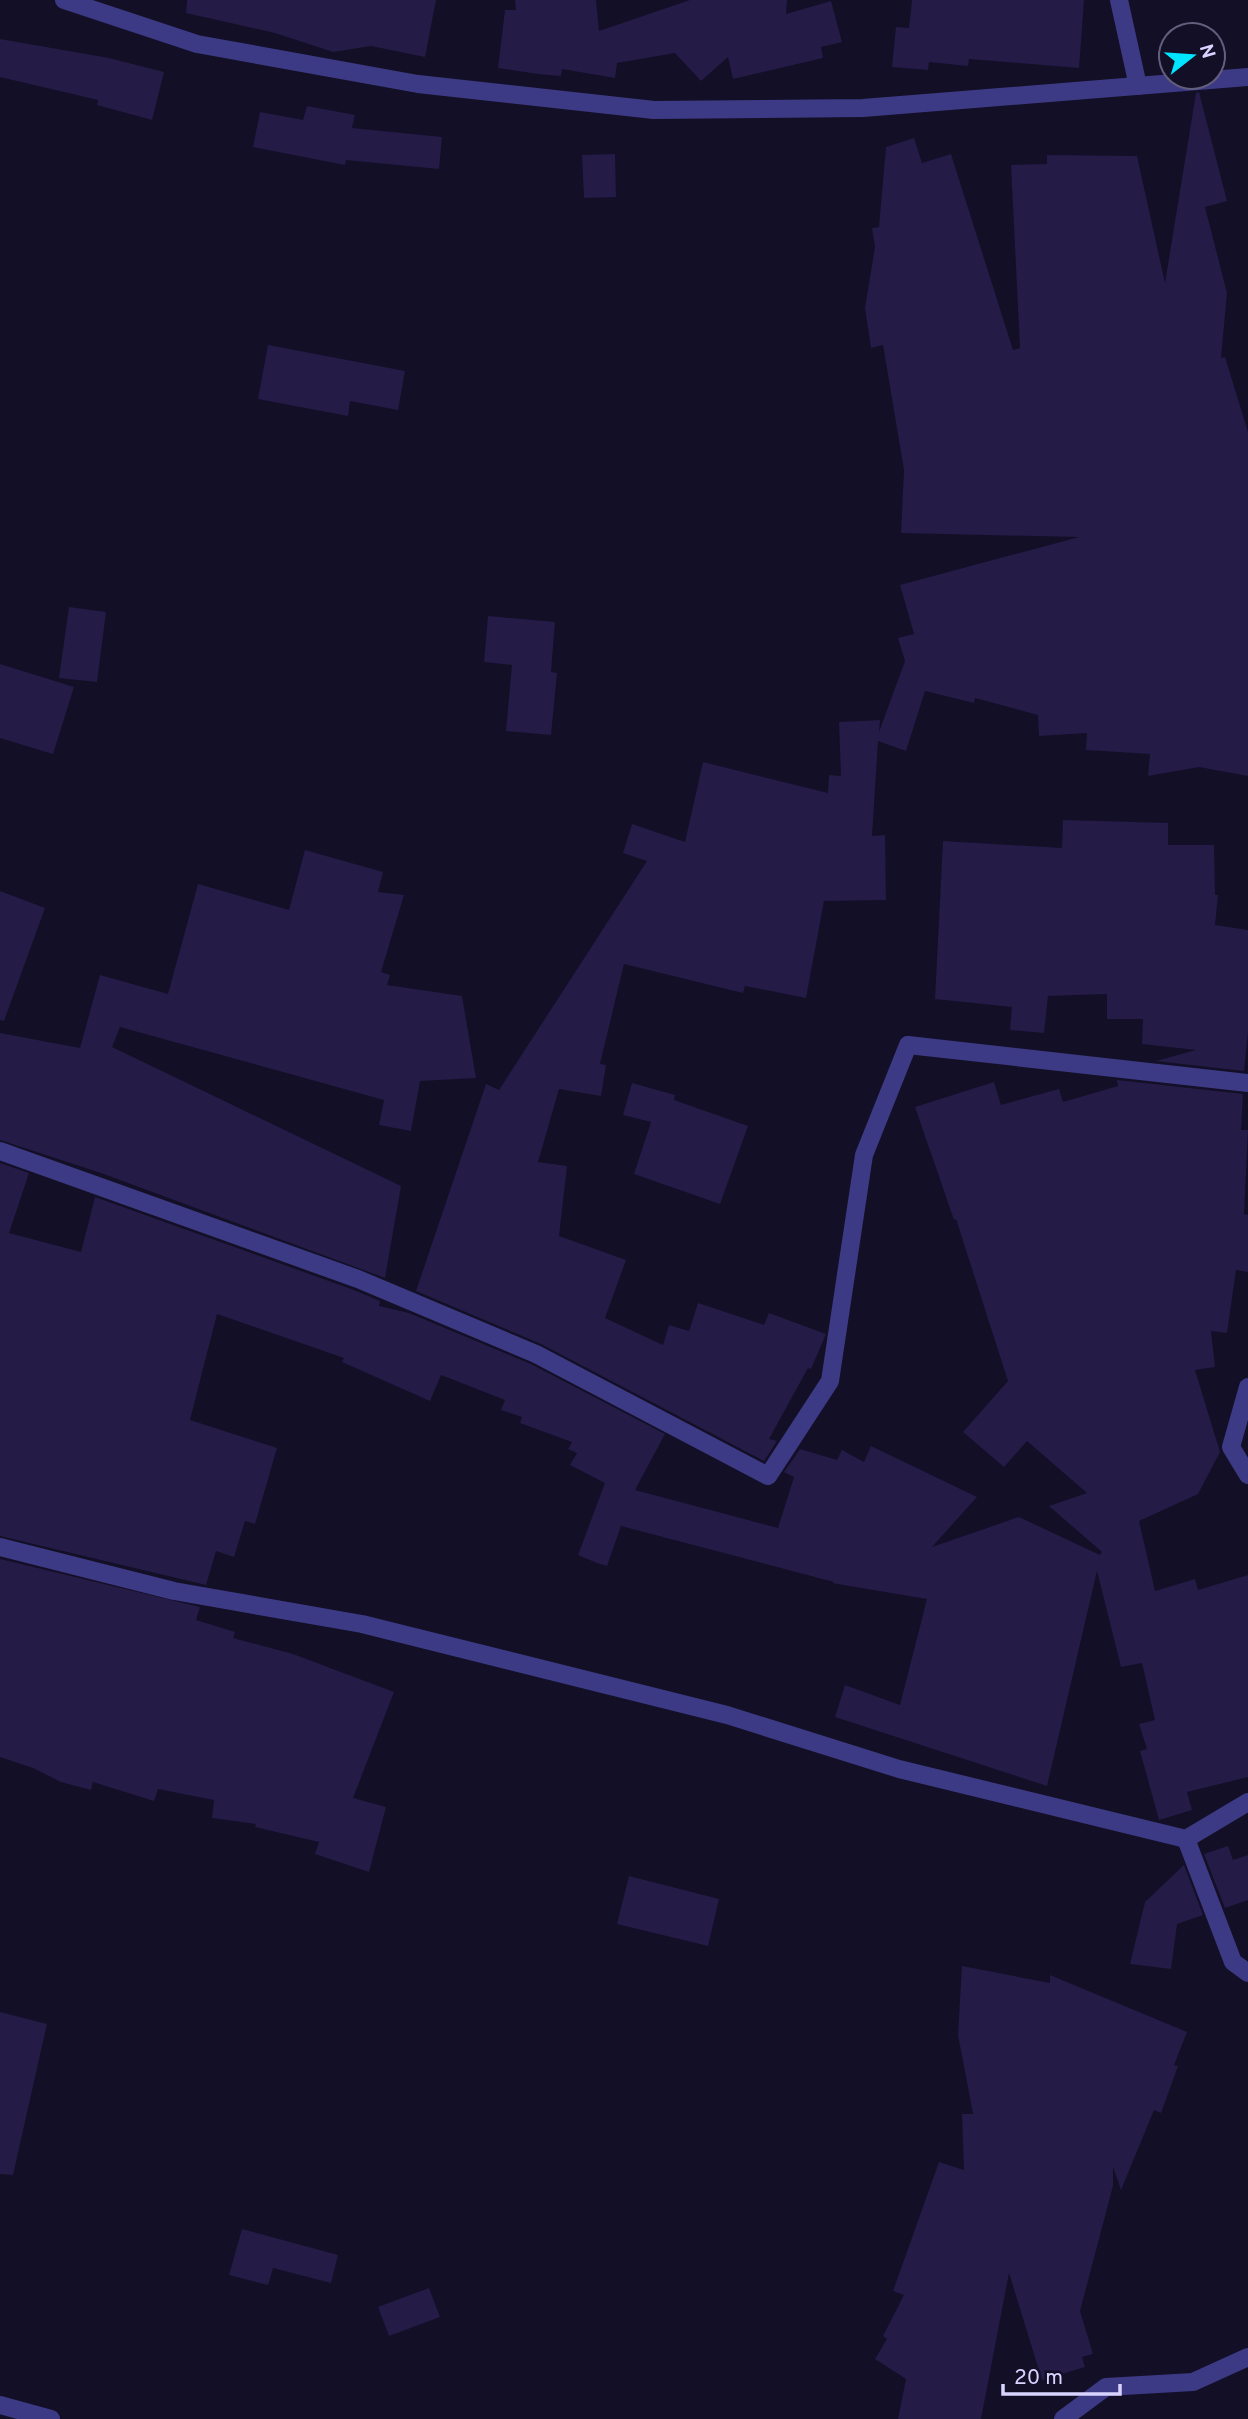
<svg xmlns="http://www.w3.org/2000/svg" width="1248" height="2419" font-family="Overpass,sans-serif">
<style>
.building{fill:#241b47}
.lines{fill:none;stroke-linecap:round;stroke-linejoin:round}
.street{stroke:#3d3a85;stroke-width:18}
</style>
<rect width="100%" height="100%" fill="#130f26"/>
<g class="building">
<path d="M 187,0 L 436,0 L 425,57 L 371,46 L 333,52 L 275,33 L 186,13 Z"/>
<path d="M 515,0 L 596,0 L 599,31 L 690,0 L 787,0 L 786,14 L 831,1 L 842,42 L 821,47 L 823,58 L 733,79 L 728,57 L 701,81 L 675,53 L 617,63 L 615,78 L 562,69 L 561,76 L 538,74 L 498,68 L 505,10 L 516,10 Z"/>
<path d="M 912,0 L 1084,0 L 1079,68 L 969,59 L 968,66 L 929,62 L 928,70 L 892,67 L 896,27 L 909,28 Z"/>
<path d="M 0,39 L 109,58 L 164,72 L 152,120 L 97,105 L 98,100 L 0,77 Z"/>
<path d="M 1199,92 L 1227,201 L 1205,207 L 1227,293 L 1221,358 L 1225,357 L 1248,432 L 1248,776 L 1199,767 L 1148,776 L 1150,754 L 1086,750 L 1087,733 L 1039,736 L 1038,715 L 975,698 L 974,703 L 925,691 L 906,751 L 878,741 L 872,836 L 885,835 L 886,900 L 824,901 L 806,998 L 745,986 L 743,993 L 624,964 L 600,1064 L 606,1065 L 601,1096 L 559,1089 L 538,1162 L 567,1166 L 559,1236 L 626,1260 L 605,1318 L 663,1345 L 669,1325 L 689,1331 L 698,1303 L 764,1325 L 769,1313 L 826,1334 L 811,1369 L 808,1368 L 769,1439 L 777,1441 L 764,1461 L 541,1344 L 416,1291 L 486,1084 L 499,1090 L 647,861 L 623,853 L 632,824 L 685,842 L 703,762 L 828,793 L 829,775 L 841,776 L 839,722 L 880,720 L 879,732 L 905,661 L 898,638 L 914,634 L 900,585 L 1079,537 L 901,533 L 904,470 L 883,345 L 871,348 L 865,308 L 875,247 L 872,228 L 879,227 L 886,147 L 914,138 L 922,163 L 951,154 L 1013,350 L 1020,348 L 1011,165 L 1047,164 L 1047,155 L 1137,156 L 1165,283 L 1196,93 Z"/>
<path d="M 307,106 L 355,115 L 352,128 L 442,137 L 439,169 L 346,160 L 345,165 L 253,147 L 260,112 L 303,120 Z"/>
<path d="M 615,154 L 616,197 L 584,198 L 582,155 Z"/>
<path d="M 268,345 L 405,371 L 398,410 L 350,401 L 348,416 L 258,399 Z"/>
<path d="M 69,607 L 106,612 L 97,682 L 59,678 Z"/>
<path d="M 488,616 L 555,622 L 551,672 L 557,673 L 551,735 L 506,731 L 512,665 L 484,662 Z"/>
<path d="M 0,664 L 74,687 L 53,754 L 0,738 Z"/>
<path d="M 1063,820 L 1168,823 L 1168,845 L 1214,845 L 1215,895 L 1218,895 L 1215,925 L 1248,930 L 1248,1032 L 1244,1071 L 1156,1061 L 1196,1050 L 1142,1044 L 1143,1019 L 1107,1019 L 1107,994 L 1048,996 L 1044,1033 L 1010,1030 L 1012,1007 L 935,999 L 943,841 L 1062,848 Z"/>
<path d="M 305,850 L 383,872 L 378,892 L 404,895 L 381,972 L 390,975 L 387,985 L 462,996 L 476,1078 L 420,1081 L 411,1131 L 379,1125 L 384,1100 L 120,1027 L 112,1047 L 401,1186 L 385,1278 L 101,1173 L 0,1140 L 0,1033 L 80,1048 L 100,975 L 168,994 L 198,884 L 289,910 Z"/>
<path d="M 0,891 L 45,908 L 4,1021 L 0,1020 Z"/>
<path d="M 1117,1080 L 1243,1094 L 1241,1130 L 1248,1130 L 1244,1214 L 1248,1215 L 1248,1272 L 1236,1270 L 1227,1333 L 1211,1331 L 1215,1367 L 1195,1370 L 1220,1452 L 1198,1494 L 1139,1521 L 1155,1591 L 1195,1579 L 1198,1590 L 1248,1575 L 1248,1777 L 1187,1792 L 1192,1810 L 1159,1820 L 1140,1751 L 1147,1749 L 1139,1724 L 1155,1720 L 1142,1663 L 1121,1667 L 1097,1571 L 1047,1786 L 835,1717 L 845,1685 L 900,1705 L 927,1599 L 832,1583 L 834,1582 L 621,1526 L 607,1566 L 597,1563 L 578,1555 L 605,1483 L 570,1465 L 577,1453 L 568,1449 L 572,1442 L 520,1423 L 522,1417 L 501,1410 L 505,1400 L 441,1375 L 430,1401 L 342,1362 L 344,1358 L 217,1314 L 190,1420 L 277,1448 L 255,1524 L 245,1521 L 234,1557 L 216,1551 L 206,1585 L 0,1536 L 0,1163 L 29,1173 L 9,1233 L 81,1252 L 95,1197 L 354,1290 L 380,1301 L 379,1306 L 409,1313 L 531,1364 L 665,1434 L 635,1490 L 778,1528 L 794,1477 L 784,1472 L 800,1449 L 837,1460 L 842,1450 L 864,1462 L 871,1446 L 977,1497 L 932,1547 L 1019,1517 L 1100,1555 L 1102,1552 L 1049,1506 L 1087,1493 L 1027,1441 L 1004,1467 L 963,1432 L 1008,1381 L 956,1219 L 954,1220 L 915,1107 L 994,1082 L 1001,1105 L 1059,1089 L 1063,1102 L 1118,1086 Z"/>
<path d="M 632,1083 L 675,1095 L 674,1100 L 748,1126 L 720,1204 L 634,1174 L 651,1122 L 623,1115 Z"/>
<path d="M 0,1559 L 200,1607 L 196,1620 L 235,1632 L 233,1638 L 293,1654 L 394,1692 L 353,1798 L 386,1807 L 369,1872 L 315,1854 L 319,1842 L 255,1827 L 256,1824 L 212,1818 L 214,1800 L 158,1789 L 154,1801 L 93,1782 L 91,1790 L 61,1782 L 33,1768 L 0,1757 Z"/>
<path d="M 1228,1846 L 1233,1860 L 1248,1855 L 1248,1900 L 1225,1908 L 1204,1854 Z"/>
<path d="M 1184,1865 L 1203,1915 L 1177,1924 L 1171,1969 L 1130,1964 L 1145,1902 Z"/>
<path d="M 629,1876 L 719,1899 L 708,1946 L 617,1924 Z"/>
<path d="M 962,1966 L 1050,1983 L 1050,1975 L 1187,2032 L 1174,2065 L 1178,2066 L 1161,2113 L 1154,2110 L 1121,2190 L 1113,2167 L 1113,2186 L 1080,2311 L 1093,2354 L 1082,2357 L 1085,2367 L 1042,2380 L 1009,2273 L 981,2419 L 898,2419 L 906,2379 L 875,2359 L 887,2339 L 883,2336 L 904,2295 L 893,2291 L 939,2162 L 964,2170 L 962,2114 L 973,2114 L 958,2035 Z"/>
<path d="M 0,2012 L 47,2024 L 13,2175 L 0,2174 Z"/>
<path d="M 242,2229 L 338,2255 L 331,2283 L 273,2268 L 268,2285 L 229,2275 Z"/>
<path d="M 429,2288 L 440,2317 L 389,2336 L 378,2307 Z"/>
</g>
<g class="lines">
<g class="street">
<path d="M 64,0 L 197,44 L 418,84 L 654,110 L 863,108 L 1248,77"/>
<path d="M 1119,0 L 1138,86"/>
<path d="M 0,1151 L 358,1279 L 536,1354 L 768,1476 L 830,1381 L 864,1155 L 908,1045 L 1248,1083"/>
<path d="M 1248,1387 L 1231,1447 L 1248,1475"/>
<path d="M 0,1547 L 174,1591 L 362,1624 L 727,1715 L 899,1769 L 1186,1839"/>
<path d="M 1248,1802 L 1186,1839 L 1233,1962 L 1248,1973"/>
<path d="M 0,2405 L 51,2419"/>
<path d="M 1063,2419 L 1106,2387 L 1193,2382 L 1248,2357"/>
</g>
</g>
<g transform="translate(1192 56) rotate(73)"><circle r="33" fill="#130f26" stroke="#625e7d" stroke-width="2"/>
<path d="M0-5L12 26L0 18L-12 26Z" fill="#00e5ff"/>
<text y="-10" font-size="19" font-weight="bold" text-anchor="middle" fill="#d9d4ff">N</text>
</g>
<path d="M1003 2384v10h117v-10" fill="none" stroke="#d9d4ff" stroke-width="3.5"/>
<text x="1014" y="2384" font-size="21" fill="#d9d4ff" stroke="#130f26" stroke-width="5" paint-order="stroke">20 m</text>
</svg>
